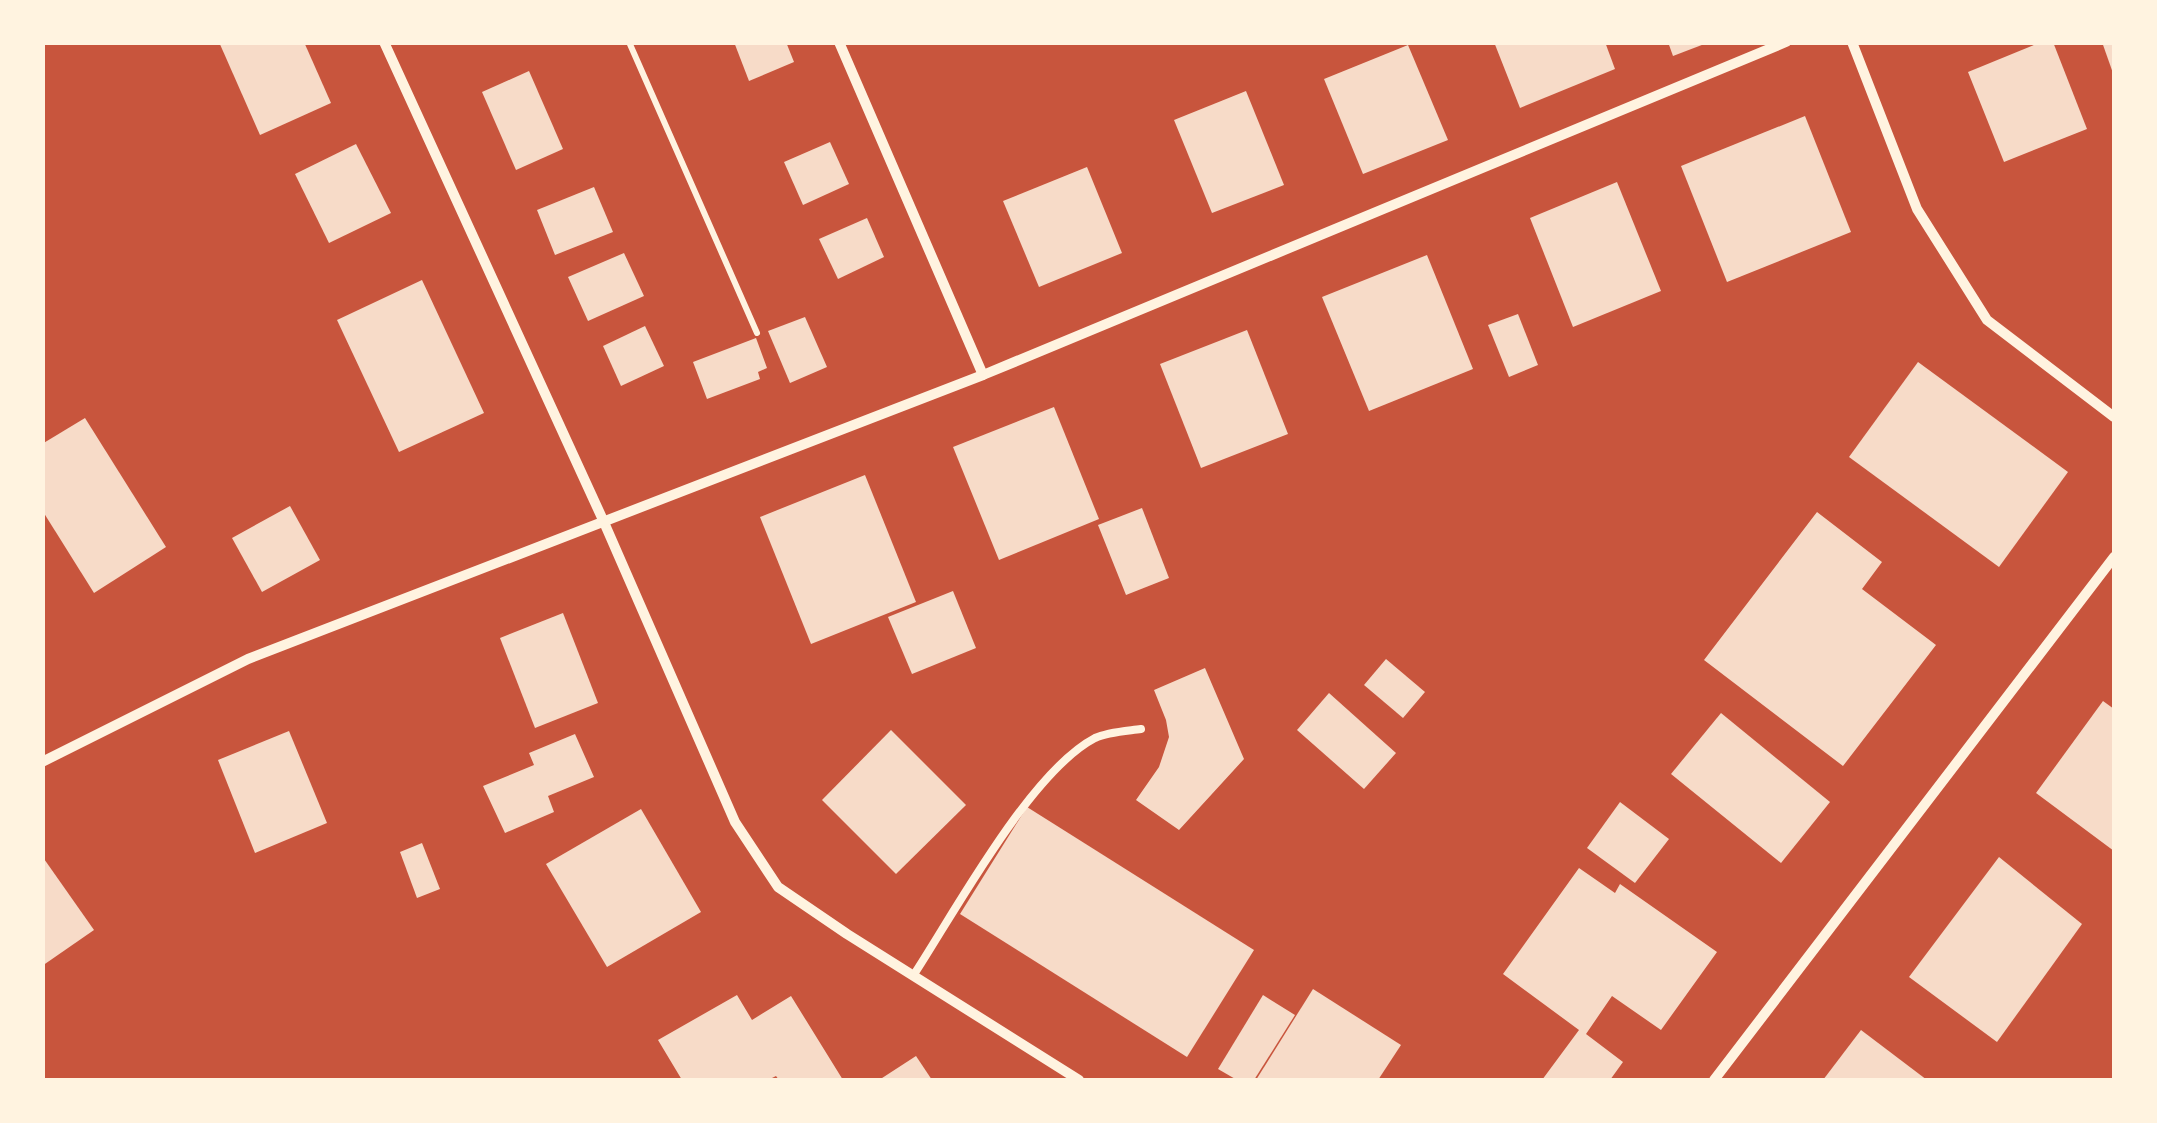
<svg xmlns="http://www.w3.org/2000/svg" width="2157" height="1123" font-family="Quicksand,sans-serif">
<style>
.building{fill:#f7dbc8}
.lines{fill:none;stroke-linecap:round;stroke-linejoin:round}
.path{stroke:#fff3e0;stroke-width:6}
.service{stroke:#fff3e0;stroke-width:8}
.minor{stroke:#fff3e0;stroke-width:10}
</style>
<rect width="100%" height="100%" fill="#c8553d"/>
<g class="building">
<path d="M 219,42 L 304,42 L 331,103 L 260,135 Z"/>
<path d="M 734,42 L 786,42 L 794,62 L 749,81 Z"/>
<path d="M 1494,42 L 1605,42 L 1615,69 L 1520,108 Z"/>
<path d="M 1668,42 L 1707,42 L 1707,43 L 1673,56 Z"/>
<path d="M 2041,42 L 2053,42 L 2087,129 L 2004,162 L 1968,72 Z"/>
<path d="M 2102,42 L 2114,42 L 2114,76 Z"/>
<path d="M 1408,45 L 1448,140 L 1363,174 L 1324,79 Z"/>
<path d="M 529,71 L 563,149 L 516,170 L 482,92 Z"/>
<path d="M 1246,91 L 1284,185 L 1212,213 L 1174,120 Z"/>
<path d="M 1805,116 L 1851,232 L 1727,282 L 1681,166 Z"/>
<path d="M 830,142 L 849,184 L 803,205 L 784,162 Z"/>
<path d="M 356,144 L 391,213 L 329,243 L 295,174 Z"/>
<path d="M 1087,167 L 1122,253 L 1039,287 L 1003,201 Z"/>
<path d="M 1617,182 L 1661,291 L 1573,327 L 1530,218 Z"/>
<path d="M 594,187 L 613,232 L 555,255 L 537,210 Z"/>
<path d="M 867,218 L 884,257 L 838,279 L 819,239 Z"/>
<path d="M 624,253 L 644,296 L 588,321 L 568,277 Z"/>
<path d="M 1427,255 L 1473,369 L 1369,411 L 1322,297 Z"/>
<path d="M 422,280 L 484,413 L 399,452 L 337,320 Z"/>
<path d="M 1518,314 L 1538,365 L 1509,377 L 1488,325 Z"/>
<path d="M 805,317 L 827,367 L 790,383 L 768,331 Z"/>
<path d="M 645,326 L 664,366 L 621,386 L 603,346 Z"/>
<path d="M 1247,330 L 1288,434 L 1201,468 L 1160,364 Z"/>
<path d="M 756,338 L 767,368 L 758,372 L 760,379 L 707,399 L 693,362 Z"/>
<path d="M 1918,362 L 2068,472 L 1999,567 L 1849,457 Z"/>
<path d="M 1054,407 L 1099,519 L 999,560 L 953,447 Z"/>
<path d="M 85,418 L 166,547 L 94,593 L 42,510 L 42,444 Z"/>
<path d="M 865,475 L 916,602 L 811,644 L 760,517 Z"/>
<path d="M 290,506 L 320,560 L 262,592 L 232,538 Z"/>
<path d="M 1142,508 L 1169,578 L 1126,595 L 1098,525 Z"/>
<path d="M 1817,512 L 1882,562 L 1862,589 L 1936,645 L 1843,766 L 1704,660 Z"/>
<path d="M 953,591 L 976,648 L 912,674 L 888,617 Z"/>
<path d="M 563,613 L 598,703 L 535,728 L 500,638 Z"/>
<path d="M 1386,659 L 1425,692 L 1403,718 L 1364,685 Z"/>
<path d="M 1205,668 L 1244,759 L 1179,830 L 1136,800 L 1159,767 L 1169,737 L 1166,720 L 1154,690 Z"/>
<path d="M 1329,693 L 1396,753 L 1364,789 L 1297,730 Z"/>
<path d="M 2103,701 L 2114,709 L 2114,851 L 2036,793 Z"/>
<path d="M 1721,713 L 1830,802 L 1781,863 L 1671,774 Z"/>
<path d="M 891,730 L 966,805 L 896,874 L 822,800 Z"/>
<path d="M 289,731 L 327,823 L 255,853 L 218,760 Z"/>
<path d="M 575,734 L 594,777 L 548,796 L 554,812 L 505,833 L 483,786 L 534,765 L 529,753 Z"/>
<path d="M 1620,802 L 1669,839 L 1635,883 L 1587,848 Z"/>
<path d="M 1027,807 L 1254,950 L 1187,1057 L 960,914 Z"/>
<path d="M 641,809 L 701,912 L 607,967 L 546,864 Z"/>
<path d="M 422,843 L 440,889 L 417,898 L 400,852 Z"/>
<path d="M 42,856 L 94,930 L 42,966 Z"/>
<path d="M 1999,857 L 2082,924 L 1997,1042 L 1909,977 Z"/>
<path d="M 1579,868 L 1615,893 L 1620,884 L 1717,952 L 1661,1030 L 1612,996 L 1586,1034 L 1623,1062 L 1610,1080 L 1542,1080 L 1579,1030 L 1503,974 Z"/>
<path d="M 1313,989 L 1401,1045 L 1378,1080 L 1256,1080 Z"/>
<path d="M 737,995 L 752,1020 L 791,996 L 843,1080 L 779,1080 L 776,1076 L 768,1080 L 682,1080 L 658,1040 Z"/>
<path d="M 1263,995 L 1295,1015 L 1254,1080 L 1237,1080 L 1218,1069 Z"/>
<path d="M 1861,1030 L 1927,1080 L 1823,1080 Z"/>
<path d="M 916,1056 L 932,1080 L 879,1080 Z"/>
</g>
<g class="lines">
<path class="path" d="M 629,42 L 757,333"/>
<path class="service" d="M 913,976 C 955,912 1030,772 1095,738 C 1108,732 1127,731 1141,729"/>
<g class="minor">
<path d="M 384,42 L 603,520 L 735,822 L 778,887 L 847,934 L 1079,1080"/>
<path d="M 839,42 L 983,375"/>
<path d="M 1852,42 L 1917,209 L 1987,320 L 2114,417"/>
<path d="M 42,762 L 248,659 L 983,375 L 1786,42"/>
<path d="M 1714,1080 L 2114,557"/>
</g>
</g>
<rect width="2157" height="1123" fill="none" stroke="#fff3e0" stroke-width="90"/>
</svg>
